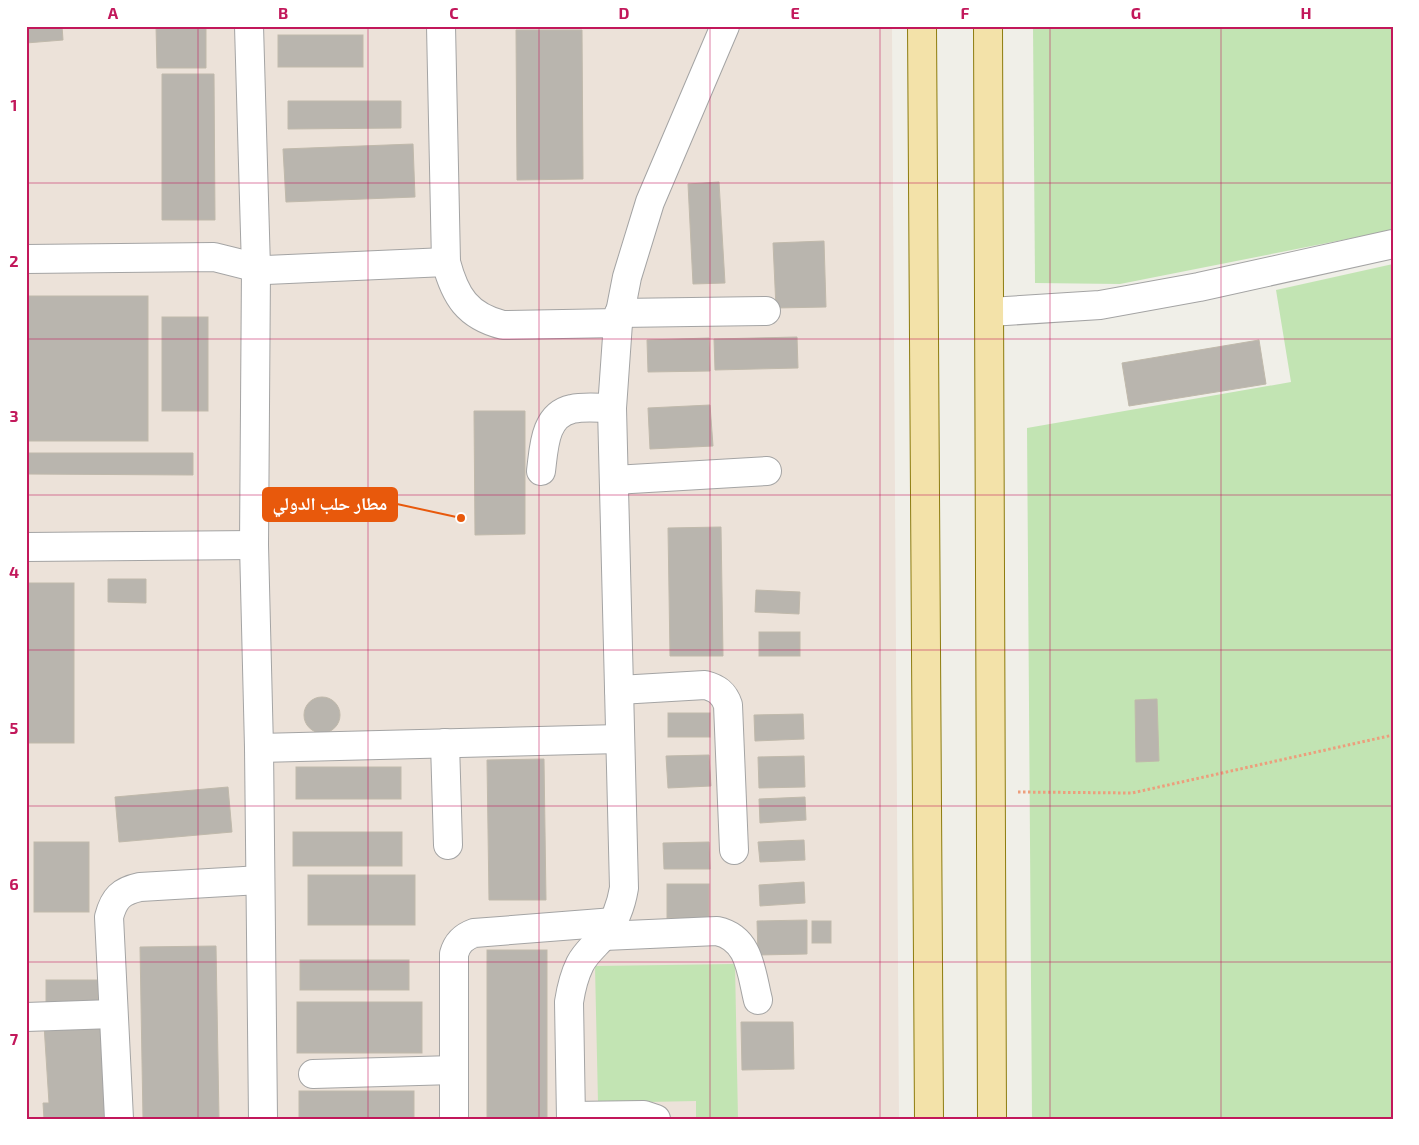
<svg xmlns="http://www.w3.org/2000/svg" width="1419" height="1145" font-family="'Exo 2','Noto Naskh Arabic',sans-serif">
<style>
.military{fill:#ece2d9}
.grass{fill:#c2e4b3}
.building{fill:#b9b5ae;stroke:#c0b9ab}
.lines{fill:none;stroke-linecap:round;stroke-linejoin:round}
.minor-casing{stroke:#a4a4a4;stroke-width:30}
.major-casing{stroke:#8d7c0f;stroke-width:30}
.path{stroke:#ec9e7c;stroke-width:3;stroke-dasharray:2.5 2.5;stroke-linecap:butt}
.minor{stroke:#fff;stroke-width:28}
.major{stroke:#f3e2a9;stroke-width:28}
.grid{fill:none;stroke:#c2185b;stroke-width:1;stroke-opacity:0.55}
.leader{fill:none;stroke:#e8590c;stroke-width:2}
.callout-dot{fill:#e8590c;stroke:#fff;stroke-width:2}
.callout{fill:#e8590c;stroke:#e8590c;stroke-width:2}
.callout-label{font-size:18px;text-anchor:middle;font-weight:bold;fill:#fff}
.neatline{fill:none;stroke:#c2185b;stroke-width:2}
.grid-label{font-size:16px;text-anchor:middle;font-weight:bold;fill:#c2185b}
</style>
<rect width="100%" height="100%" fill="#f0efe8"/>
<path class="military" d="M 26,26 L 892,26 L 899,1119 L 26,1119 Z"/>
<g class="grass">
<path d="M 1033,26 L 1393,26 L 1393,230 L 1120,284 L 1035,283 Z"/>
<path d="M 1393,264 L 1393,1119 L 1032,1119 L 1027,428 L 1291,382 L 1276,290 Z"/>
<path d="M 735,964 L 738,1119 L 696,1119 L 696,1101 L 598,1103 L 595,966 Z"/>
</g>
<g class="building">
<path d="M 26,26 L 62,26 L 63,40 L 26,43 Z"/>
<path d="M 156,26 L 206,26 L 206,68 L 157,68 Z"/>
<path d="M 516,30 L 582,30 L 583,179 L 517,180 Z"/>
<rect x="278" y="35" width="85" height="32"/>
<path d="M 162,74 L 214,74 L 215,220 L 162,220 Z"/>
<path d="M 288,101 L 401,101 L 401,128 L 288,129 Z"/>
<path d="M 413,144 L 415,197 L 286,202 L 283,149 Z"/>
<path d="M 719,182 L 725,283 L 693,284 L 688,184 Z"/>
<path d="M 824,241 L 826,307 L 776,308 L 773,243 Z"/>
<rect x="26" y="296" width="122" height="145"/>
<rect x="162" y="317" width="46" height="94"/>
<path d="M 797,337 L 798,368 L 715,370 L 714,339 Z"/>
<path d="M 709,338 L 710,371 L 648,372 L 647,340 Z"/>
<path d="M 1259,340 L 1266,384 L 1129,406 L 1122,363 Z"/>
<path d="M 710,405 L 713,446 L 650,449 L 648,408 Z"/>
<path d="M 474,411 L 525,411 L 525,534 L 475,535 Z"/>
<path d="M 26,453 L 193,453 L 193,475 L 26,474 Z"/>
<path d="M 721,527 L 723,656 L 670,656 L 668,528 Z"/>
<path d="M 108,579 L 146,579 L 146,603 L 108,602 Z"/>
<rect x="26" y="583" width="48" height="160"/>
<path d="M 756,590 L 800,592 L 799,614 L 755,612 Z"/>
<rect x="759" y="632" width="41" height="24"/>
<circle cx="322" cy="715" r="18"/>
<path d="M 1157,699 L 1159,761 L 1136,762 L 1135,700 Z"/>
<rect x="668" y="713" width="42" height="24"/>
<path d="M 803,714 L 804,739 L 755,741 L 754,715 Z"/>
<path d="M 709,755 L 711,786 L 668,788 L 666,756 Z"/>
<path d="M 804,756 L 805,787 L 759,788 L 758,757 Z"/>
<path d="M 544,759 L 546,900 L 489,900 L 487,760 Z"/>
<rect x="296" y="767" width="105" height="32"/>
<path d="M 228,787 L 232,832 L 119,842 L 115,797 Z"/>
<path d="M 805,797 L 806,820 L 760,823 L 759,799 Z"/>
<rect x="293" y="832" width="109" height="34"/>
<path d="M 804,840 L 805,860 L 760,862 L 758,842 Z"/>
<rect x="34" y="842" width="55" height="70"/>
<path d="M 709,842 L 710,869 L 664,869 L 663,843 Z"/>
<rect x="308" y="875" width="107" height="50"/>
<path d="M 804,882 L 805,903 L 760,906 L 759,885 Z"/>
<rect x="667" y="884" width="42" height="34"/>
<path d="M 807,920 L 807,954 L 758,955 L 757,921 Z"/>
<rect x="812" y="921" width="19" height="22"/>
<path d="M 216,946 L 219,1119 L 143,1119 L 140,947 Z"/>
<rect x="487" y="950" width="60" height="169"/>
<rect x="300" y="960" width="109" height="30"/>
<rect x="46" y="980" width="52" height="23"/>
<rect x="297" y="1002" width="125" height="51"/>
<path d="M 100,1021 L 106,1119 L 44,1119 L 43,1103 L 49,1103 L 44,1025 Z"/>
<path d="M 741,1022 L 793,1022 L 794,1069 L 742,1070 Z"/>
<rect x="299" y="1091" width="115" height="28"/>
</g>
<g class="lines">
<g class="minor-casing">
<g id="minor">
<path d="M 249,26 L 256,268 L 254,545 L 259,748 L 263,1119"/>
<path d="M 441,26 L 446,262 C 455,296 467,316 503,325 L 618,323"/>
<path d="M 26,259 L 214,257 L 266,270 L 446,262"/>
<path d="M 990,312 L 1100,305 L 1199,287 L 1393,244"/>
<path d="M 619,313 L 766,311"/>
<path d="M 541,471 C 544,448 544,415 572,409 C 584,406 599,408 612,408"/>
<path d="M 614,480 L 767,471"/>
<path d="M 26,547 L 254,545"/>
<path d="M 619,690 L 705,685 C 717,688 724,693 728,705 L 734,850"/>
<path d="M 445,743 L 448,845"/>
<path d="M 259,748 L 620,739"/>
<path d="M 604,936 L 717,931 C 750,938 751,972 758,1000"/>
<path d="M 26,1017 L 113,1014"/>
<path d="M 313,1074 L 454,1070"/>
<path d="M 571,1116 L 644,1115 L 656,1119"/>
<path d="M 119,1119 L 109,917 C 114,898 121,891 140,887 L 260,880"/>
<path d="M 454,1119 L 454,954 C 457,943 463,937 474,933 L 614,922"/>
<path d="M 571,1119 L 569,1002 C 571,989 574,976 580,964 C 586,952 596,945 605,934 C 616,920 621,906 624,888 L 612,408 L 618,323 L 627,277 L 650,202 L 725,26"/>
</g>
</g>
<g class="major-casing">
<g id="major">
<path d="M 922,26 L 929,1119"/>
<path d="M 988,26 L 992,1119"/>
</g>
</g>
<path class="path" d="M 1018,792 L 1132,793 L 1393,735"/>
<use href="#minor" class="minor"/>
<use href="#major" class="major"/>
</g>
<path class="grid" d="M 198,26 L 198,1119M 368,26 L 368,1119M 539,26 L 539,1119M 710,26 L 710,1119M 880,26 L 880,1119M 1050,26 L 1050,1119M 1221,26 L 1221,1119M 26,183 L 1393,183M 26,339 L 1393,339M 26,495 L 1393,495M 26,650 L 1393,650M 26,806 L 1393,806M 26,962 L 1393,962"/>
<path class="leader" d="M461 518L397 504"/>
<circle class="callout-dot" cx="461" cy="518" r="5"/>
<rect class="callout" x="263" y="488" width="134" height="33" rx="5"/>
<g class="callout-label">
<text x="330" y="510">مطار حلب الدولي</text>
</g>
<rect width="1419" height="1145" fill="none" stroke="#ffffff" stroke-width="55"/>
<rect x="28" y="28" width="1364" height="1090" class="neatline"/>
<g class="grid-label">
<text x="113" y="19">A</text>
<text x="283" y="19">B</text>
<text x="454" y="19">C</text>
<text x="624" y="19">D</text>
<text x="795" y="19">E</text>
<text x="965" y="19">F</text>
<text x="1136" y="19">G</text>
<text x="1306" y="19">H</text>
<text x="14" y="111">1</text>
<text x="14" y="267">2</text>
<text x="14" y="422">3</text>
<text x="14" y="578">4</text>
<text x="14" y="734">5</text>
<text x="14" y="890">6</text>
<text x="14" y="1045">7</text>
</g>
</svg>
